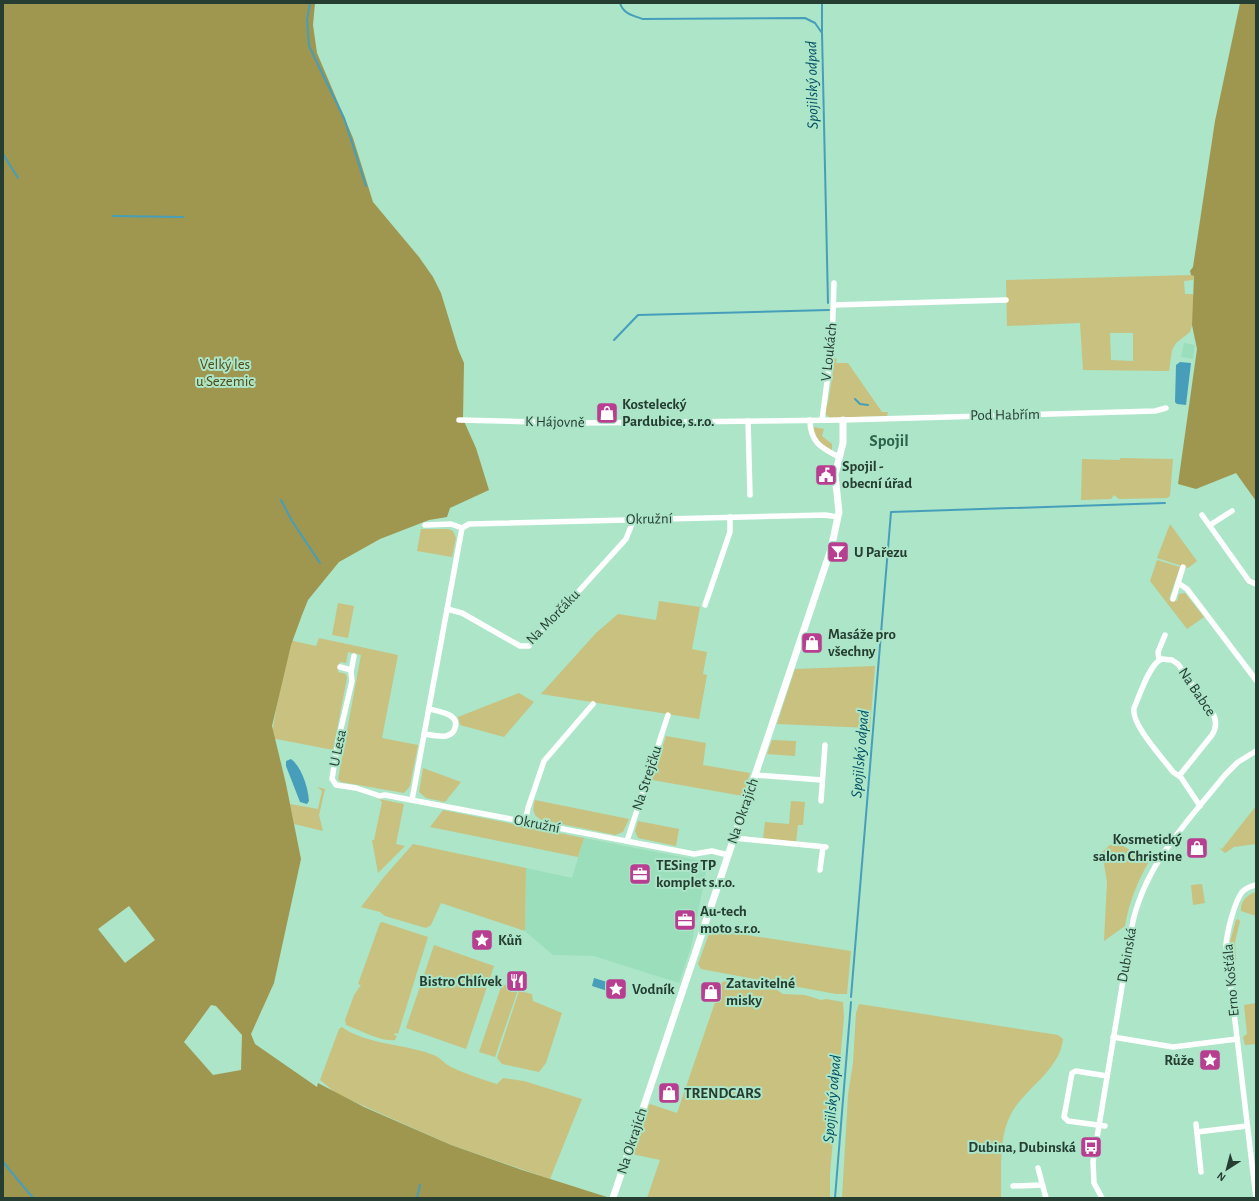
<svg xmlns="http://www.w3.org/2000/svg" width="1259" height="1201" font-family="'Alegreya Sans',sans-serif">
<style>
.built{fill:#9bdebc}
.green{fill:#c9c17f;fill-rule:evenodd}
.forest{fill:#9f964f;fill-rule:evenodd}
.water{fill:#479eba}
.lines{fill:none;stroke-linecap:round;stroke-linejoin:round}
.stream{stroke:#479eba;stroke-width:2}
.minor{stroke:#fff;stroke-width:5.5}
.tertiary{stroke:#fff;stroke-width:7}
.labels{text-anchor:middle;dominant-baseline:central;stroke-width:4;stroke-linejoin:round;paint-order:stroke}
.street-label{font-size:15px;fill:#263d32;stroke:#ace5c8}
.park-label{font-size:15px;fill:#504911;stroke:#ace5c8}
.poi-label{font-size:15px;font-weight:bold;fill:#263d32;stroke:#ace5c8;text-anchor:start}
.water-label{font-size:16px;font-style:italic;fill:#025064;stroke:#ace5c8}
.quarter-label{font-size:17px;font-weight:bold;fill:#2c634a;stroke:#ace5c8}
</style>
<rect width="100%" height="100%" fill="#ace5c8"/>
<g class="built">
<path d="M 1184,343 L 1195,345 L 1193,359 L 1181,357 Z"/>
<path d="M 584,838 L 708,862 L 691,947 L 679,983 L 594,956 L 553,955 L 525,931 L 526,868 L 572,878 Z"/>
</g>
<g class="green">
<path d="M 1191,275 L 1194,276 L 1193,280 L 1184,281 L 1185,294 L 1192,294 L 1195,297 L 1192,325 L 1190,332 L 1176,343 L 1172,350 L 1169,371 L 1083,370 L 1080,323 L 1007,326 L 1006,280 ZM 1110,333 L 1133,333 L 1133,361 L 1111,360 Z"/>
<path d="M 833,358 L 837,359 L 836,363 L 848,363 L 882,412 L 888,412 L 887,416 L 830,418 L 824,413 L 825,406 L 828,403 L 833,372 L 830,370 Z"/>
<path d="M 814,427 L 824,429 L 822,436 L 832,444 L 832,451 C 823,445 813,439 814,427 Z"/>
<path d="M 1120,458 L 1173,459 L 1170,496 L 1167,498 L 1119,499 L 1114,495 L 1111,499 L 1081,500 L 1082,459 L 1120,460 Z"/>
<path d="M 1170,524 L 1197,561 L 1188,568 L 1157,558 Z"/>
<path d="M 421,529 L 448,529 L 453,531 L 456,538 L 452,557 L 417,551 Z"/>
<path d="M 1157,560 L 1180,567 L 1169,599 L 1177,601 L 1179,594 L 1185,593 L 1204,617 L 1187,629 L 1150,581 Z"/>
<path d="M 659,601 L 700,607 L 692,649 L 707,652 L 703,674 L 707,675 L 699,719 L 541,694 L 596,633 L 618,614 L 656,620 Z"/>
<path d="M 338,603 L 354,606 L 348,638 L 332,635 Z"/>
<path d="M 319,638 L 398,655 L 382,738 L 418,745 L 410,786 L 404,793 L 341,782 L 338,779 L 361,655 L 348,652 L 346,663 L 340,662 L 338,672 L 346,674 L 347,678 L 333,750 L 271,738 L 289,640 L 316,646 Z"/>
<path d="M 875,666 L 870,728 L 777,724 L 795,669 Z"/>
<path d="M 519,693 L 534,702 L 504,737 L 460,725 L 458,717 Z"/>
<path d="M 666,736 L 706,743 L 703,765 L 750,773 L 743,796 L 652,780 Z"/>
<path d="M 772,740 L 796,741 L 795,756 L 767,754 Z"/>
<path d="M 423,768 L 461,782 L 445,802 L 426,798 L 419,792 Z"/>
<path d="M 317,787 L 325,789 L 319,815 L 323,831 L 294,824 L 290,804 L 318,809 L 322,791 Z"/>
<path d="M 379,799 L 404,804 L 396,844 L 405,846 L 378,873 L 372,840 L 374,840 L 382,802 Z"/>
<path d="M 535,800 L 629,819 L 623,832 L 615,835 L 542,820 C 533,816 532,810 535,800 Z"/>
<path d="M 791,801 L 805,802 L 803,825 L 798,825 L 796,842 L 763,839 L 765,822 L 789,824 Z"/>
<path d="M 1256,806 L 1256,844 L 1234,847 L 1225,853 L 1218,847 L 1222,849 Z"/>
<path d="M 443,810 L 584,838 L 578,857 L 430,827 Z"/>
<path d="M 638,821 L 679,829 L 676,846 L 638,838 L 635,831 Z"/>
<path d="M 413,844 L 526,868 L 525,931 L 441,903 L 431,925 L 426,928 L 385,916 L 380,912 L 361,907 L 384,877 Z"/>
<path d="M 1117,844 C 1131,847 1137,860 1151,858 C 1138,880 1129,902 1125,926 L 1104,941 L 1107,882 L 1102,852 L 1110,845 Z"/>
<path d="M 1202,884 L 1205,903 L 1193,905 L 1191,885 Z"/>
<path d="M 1256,892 L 1256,916 L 1241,911 C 1240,901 1247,895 1256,892 Z"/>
<path d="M 1238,919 L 1240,921 L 1235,942 L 1236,961 L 1232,961 L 1230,942 L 1236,920 Z"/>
<path d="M 382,922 L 428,937 L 398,1034 L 395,1033 L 394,1035 L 397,1036 L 395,1040 C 380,1042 360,1030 346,1025 L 345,1020 L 354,995 L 361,985 L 358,984 L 380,923 Z"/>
<path d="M 714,930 L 851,951 L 847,994 L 836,994 L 701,969 L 698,964 L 710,931 Z"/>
<path d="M 434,945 L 494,966 L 466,1049 L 406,1028 Z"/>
<path d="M 727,981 L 777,990 L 783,994 L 805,995 L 821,1000 L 826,999 L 843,1002 L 844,1017 L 830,1174 L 830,1198 L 647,1198 L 660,1160 L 632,1154 L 649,1105 L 650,1104 L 677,1113 L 722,982 Z"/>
<path d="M 502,984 L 518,990 L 495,1057 L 479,1052 Z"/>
<path d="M 519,991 L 532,994 L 533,1001 L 562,1013 L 546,1063 L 539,1072 L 502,1064 L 497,1058 Z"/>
<path d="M 1256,1003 L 1256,1044 L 1245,1045 L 1243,1037 L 1247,1034 L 1244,1005 Z"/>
<path d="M 859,1004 L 1058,1035 L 1063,1039 C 1060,1071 1022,1090 1010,1116 C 998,1140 1002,1172 1001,1198 L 842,1198 L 848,1095 L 853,1063 L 856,1013 Z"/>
<path d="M 342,1027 C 366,1045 409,1044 436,1056 C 441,1059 445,1064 451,1067 C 466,1074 481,1079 497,1084 L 503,1078 L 524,1081 L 582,1099 L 550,1179 L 451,1145 L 337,1094 L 320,1080 L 339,1029 Z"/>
</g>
<g class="forest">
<path d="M 3,3 L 315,3 L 313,25 L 317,53 L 353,138 L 373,202 L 419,257 L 433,277 L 441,293 L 458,349 L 464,363 L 463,419 L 476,448 L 489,490 L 450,508 L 447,517 L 429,520 L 380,539 L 339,562 L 308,600 L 302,615 L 291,645 L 272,726 L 286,784 L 301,859 L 274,983 L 251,1034 L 255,1044 L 317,1087 L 318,1083 L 364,1107 L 451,1145 L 522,1170 L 610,1198 L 3,1198 ZM 129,906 L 155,940 L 125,963 L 98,929 ZM 211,1005 L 216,1006 L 242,1035 L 241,1070 L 213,1075 L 184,1042 Z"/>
<path d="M 1240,3 L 1256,3 L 1256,501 L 1236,473 L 1196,489 L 1178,484 L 1197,349 L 1192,325 L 1194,276 L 1191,275 L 1190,271 L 1193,267 L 1215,121 Z"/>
</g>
<g class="water">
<path d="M 1180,362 L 1191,363 L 1186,405 L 1177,404 L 1175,402 L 1176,365 Z"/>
<path d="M 291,759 C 302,767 308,788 309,801 L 307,804 L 300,802 L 286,766 L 286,761 Z"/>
<path d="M 594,978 L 620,986 L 617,994 L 592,986 Z"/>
</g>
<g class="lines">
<g class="stream">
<path d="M 310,3 L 307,20 L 309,46 L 344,118 L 366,186"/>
<path d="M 620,3 C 623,14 634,16 643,19 L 805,18 L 815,23 L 822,33 L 828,303"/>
<path d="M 822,3 L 822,32"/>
<path d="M 3,154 L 18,178"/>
<path d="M 113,216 L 183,217"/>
<path d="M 614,340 L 638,315 L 829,310"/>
<path d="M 855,399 L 860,404 L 868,405"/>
<path d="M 281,500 L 292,521 L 320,563"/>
<path d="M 851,997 L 891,512 L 1165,503"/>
<path d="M 3,1162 L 33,1198"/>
<path d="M 417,1198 L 420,1185"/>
<path d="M 835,1198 L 851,1002"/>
</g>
<g class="minor">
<path d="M 834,305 L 1006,300"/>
<path d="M 459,420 L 577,423 L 843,420 L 1155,411 L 1166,408"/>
<path d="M 810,420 C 810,442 821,448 839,457"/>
<path d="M 822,420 L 832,344 L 834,283"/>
<path d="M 748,421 L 750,495"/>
<path d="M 1202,515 L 1249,581 L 1256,584"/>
<path d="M 425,525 L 451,524 L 462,528 L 469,524 L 825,515 L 838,517"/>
<path d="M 1210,525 L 1232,511"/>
<path d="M 1178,583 L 1187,589 L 1256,680"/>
<path d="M 1173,599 L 1183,567"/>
<path d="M 705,605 L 730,532 L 730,517"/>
<path d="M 447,609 L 462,613 L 520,646 L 529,646 L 626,539 L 634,519"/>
<path d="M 354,656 L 351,672 L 352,681 L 338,741 L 332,779 L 336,785 L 356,788 L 380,796 L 385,795 L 694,854 L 712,851 L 728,855"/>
<path d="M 1162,659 L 1172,660 L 1178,664 L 1212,712 C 1217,720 1217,727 1212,735 L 1179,776 L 1173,772 C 1163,758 1131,725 1134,708 C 1139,697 1150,662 1162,659 Z"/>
<path d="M 1159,660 L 1158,652 L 1165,635"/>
<path d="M 340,667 L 351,670"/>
<path d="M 424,734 C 431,735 439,737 446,736 C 450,735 454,732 455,728 C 460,714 438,711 429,709"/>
<path d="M 755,775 L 822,780"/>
<path d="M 1180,776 L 1200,806"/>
<path d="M 412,800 L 462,528"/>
<path d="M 821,801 L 825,745"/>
<path d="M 525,822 L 528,808 L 544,761 L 593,704"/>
<path d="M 734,838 L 826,847"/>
<path d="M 627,841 L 668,715"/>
<path d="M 820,870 L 823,847"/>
<path d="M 1113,1037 L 1173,1047 L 1237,1039"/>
<path d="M 1196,1124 L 1201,1172"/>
<path d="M 1105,1126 L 1068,1121 L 1064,1117 L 1072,1073 L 1076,1071 L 1107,1076"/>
<path d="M 1197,1132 L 1247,1126"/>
<path d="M 1038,1168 L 1046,1198"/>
<path d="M 1013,1186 L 1042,1185"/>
<path d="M 1102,1198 L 1094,1183 L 1093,1162 L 1132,926 C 1144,865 1188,821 1225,775 L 1238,762 L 1256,751"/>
<path d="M 1256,1198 L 1226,945 C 1227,932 1234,903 1242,892 C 1246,888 1251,886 1256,885"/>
</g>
<path class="tertiary" d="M 613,1198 L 831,549 L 839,512 L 835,475 L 843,443 L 843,420"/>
</g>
<defs>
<g id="shop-square" transform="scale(1.15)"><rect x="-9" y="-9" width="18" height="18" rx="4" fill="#b73e91" stroke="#ace5c8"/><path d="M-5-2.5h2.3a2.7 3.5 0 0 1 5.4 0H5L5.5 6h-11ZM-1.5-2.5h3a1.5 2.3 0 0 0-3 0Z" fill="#fff"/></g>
<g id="civic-square" transform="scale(1.15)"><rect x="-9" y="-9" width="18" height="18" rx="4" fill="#b73e91" stroke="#ace5c8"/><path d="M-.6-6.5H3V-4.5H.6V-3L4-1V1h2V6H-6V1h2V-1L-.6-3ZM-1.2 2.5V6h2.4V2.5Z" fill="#fff"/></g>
<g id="bar-square" transform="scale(1.15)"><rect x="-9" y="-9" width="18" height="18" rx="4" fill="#b73e91" stroke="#ace5c8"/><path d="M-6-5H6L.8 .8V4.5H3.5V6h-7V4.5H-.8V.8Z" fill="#fff"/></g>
<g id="office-square" transform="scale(1.15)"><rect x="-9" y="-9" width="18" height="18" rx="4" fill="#b73e91" stroke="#ace5c8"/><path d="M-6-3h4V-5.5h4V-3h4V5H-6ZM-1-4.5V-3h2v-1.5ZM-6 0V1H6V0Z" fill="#fff"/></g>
<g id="sight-square" transform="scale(1.15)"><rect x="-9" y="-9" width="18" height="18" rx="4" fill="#b73e91" stroke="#ace5c8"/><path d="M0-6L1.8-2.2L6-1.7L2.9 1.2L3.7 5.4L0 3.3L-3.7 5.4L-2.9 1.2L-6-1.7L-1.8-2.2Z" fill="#fff"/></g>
<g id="restaurant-square" transform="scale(1.15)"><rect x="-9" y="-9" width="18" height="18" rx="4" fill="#b73e91" stroke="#ace5c8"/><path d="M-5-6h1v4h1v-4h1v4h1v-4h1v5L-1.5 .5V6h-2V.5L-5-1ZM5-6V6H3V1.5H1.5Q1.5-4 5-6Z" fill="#fff"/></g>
<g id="bus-square" transform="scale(1.15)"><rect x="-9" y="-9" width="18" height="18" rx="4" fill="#b73e91" stroke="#ace5c8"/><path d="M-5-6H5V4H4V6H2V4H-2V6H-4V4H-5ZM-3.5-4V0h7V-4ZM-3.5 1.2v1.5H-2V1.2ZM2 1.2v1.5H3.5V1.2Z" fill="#fff"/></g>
</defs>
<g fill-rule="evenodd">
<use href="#shop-square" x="607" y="413"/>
<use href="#civic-square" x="826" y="475"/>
<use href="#bar-square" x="838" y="552"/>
<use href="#shop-square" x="812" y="643"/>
<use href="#shop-square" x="1197" y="848"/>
<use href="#office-square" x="640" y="874"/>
<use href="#office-square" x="685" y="920"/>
<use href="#sight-square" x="482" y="940"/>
<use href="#restaurant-square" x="517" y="981"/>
<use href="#sight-square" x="616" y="989"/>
<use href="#shop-square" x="711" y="992"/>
<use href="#sight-square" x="1210" y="1060"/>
<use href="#shop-square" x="669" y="1093"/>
<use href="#bus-square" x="1091" y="1147"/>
</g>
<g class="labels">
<g class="street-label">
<text transform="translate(829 352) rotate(-84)">V Loukách</text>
<text transform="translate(1005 415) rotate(-1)">Pod Habřím</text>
<text transform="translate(555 422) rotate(1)">K Hájovně</text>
<text transform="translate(649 519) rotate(-1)">Okružní</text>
<text transform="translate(553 617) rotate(-46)">Na Morčáku</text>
<text transform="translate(1197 692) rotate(56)">Na Babce</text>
<text transform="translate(338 748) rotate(-78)">U Lesa</text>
<text transform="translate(647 778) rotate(-72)">Na Strejčku</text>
<text transform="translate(743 811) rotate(-71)">Na Okrajích</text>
<text transform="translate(537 824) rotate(11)">Okružní</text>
<text transform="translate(1127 955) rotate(-80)">Dubinská</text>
<text transform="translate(1231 980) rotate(-95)">Erno Košťála</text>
<text transform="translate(632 1141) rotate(-72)">Na Okrajích</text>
</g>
<g class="park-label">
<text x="225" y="364">Velký les<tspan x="225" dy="17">u Sezemic</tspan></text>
</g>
<g class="poi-label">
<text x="622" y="404">Kostelecký<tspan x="622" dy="17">Pardubice, s.r.o.</tspan></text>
<text x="842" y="466">Spojil -<tspan x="842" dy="17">obecní úřad</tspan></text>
<text x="854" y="552">U Pařezu</text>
<text x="828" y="634">Masáže pro<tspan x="828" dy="17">všechny</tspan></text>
<text x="1182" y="839" text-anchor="end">Kosmetický<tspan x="1182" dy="17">salon Christine</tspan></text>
<text x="656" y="865">TESing TP<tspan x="656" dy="17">komplet s.r.o.</tspan></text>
<text x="700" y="911">Au-tech<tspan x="700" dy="17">moto s.r.o.</tspan></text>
<text x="498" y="940">Kůň</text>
<text x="502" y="981" text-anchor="end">Bistro Chlívek</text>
<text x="726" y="983">Zatavitelné<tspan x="726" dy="17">misky</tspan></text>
<text x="632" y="989">Vodník</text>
<text x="1194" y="1060" text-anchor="end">Růže</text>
<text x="684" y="1093">TRENDCARS</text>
<text x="1076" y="1147" text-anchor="end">Dubina, Dubinská</text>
</g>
<g class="water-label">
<text transform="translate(812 85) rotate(-91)">Spojilský odpad</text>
<text transform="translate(860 754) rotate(-85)">Spojilský odpad</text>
<text transform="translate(832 1099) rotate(-85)">Spojilský odpad</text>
</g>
<g class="quarter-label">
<text x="889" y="440">Spojil</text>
</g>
</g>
<rect width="1259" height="1201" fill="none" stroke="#263d32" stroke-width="8"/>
<g transform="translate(1227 1169) rotate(216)" stroke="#ace5c8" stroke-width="3" paint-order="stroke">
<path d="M0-3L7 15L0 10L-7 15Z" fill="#263d32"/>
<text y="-6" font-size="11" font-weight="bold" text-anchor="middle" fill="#263d32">N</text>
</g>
</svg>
